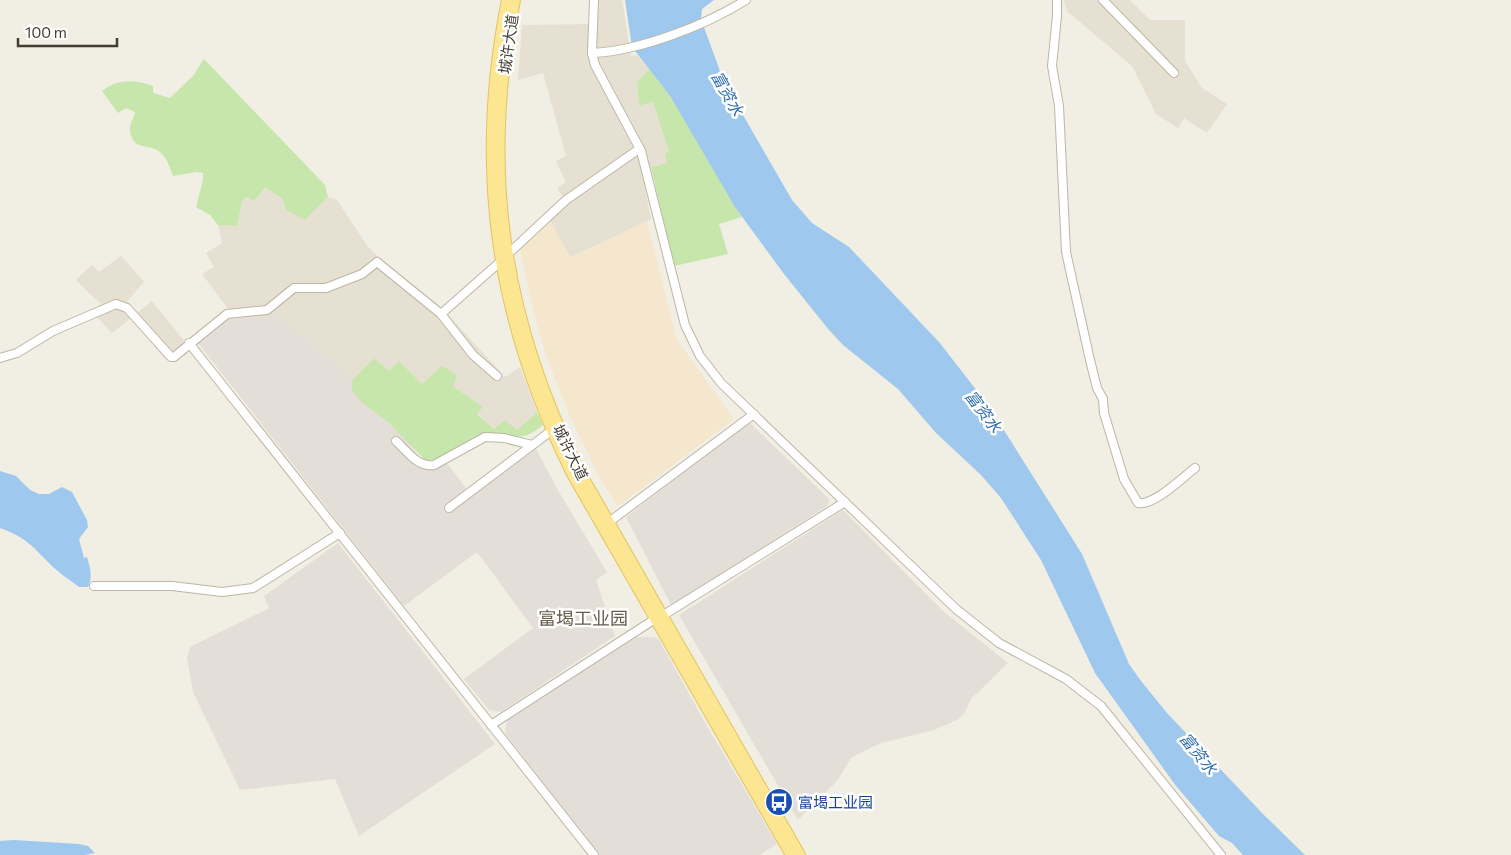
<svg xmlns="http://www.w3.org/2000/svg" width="1511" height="855" font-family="Commissioner,'Noto Sans SC',sans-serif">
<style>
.residential{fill:#e5e0d1}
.commercial{fill:#f4e7ce}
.industrial{fill:#e3dfd8}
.green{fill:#c7e6ac}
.water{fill:#9fc8ee}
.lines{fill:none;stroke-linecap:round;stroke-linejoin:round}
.minor-casing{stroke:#bcb6a6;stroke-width:10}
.major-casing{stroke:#e1c462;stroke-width:12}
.minor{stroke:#fff;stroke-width:8}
.major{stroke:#fce691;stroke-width:10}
.labels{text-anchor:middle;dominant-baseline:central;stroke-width:5;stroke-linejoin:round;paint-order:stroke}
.street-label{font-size:15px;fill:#433e34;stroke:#fff}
.transit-label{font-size:15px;fill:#164399;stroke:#fff;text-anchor:start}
.water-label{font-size:16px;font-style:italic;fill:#2f6eac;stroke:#fff}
.quarter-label{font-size:18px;fill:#665d4b;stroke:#fff}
</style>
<rect width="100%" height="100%" fill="#f1eee3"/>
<g class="residential">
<path d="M 597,0 L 622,0 L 631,56 L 637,55 L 649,69 L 637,82 L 639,106 L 653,102 L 669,152 L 667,163 L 641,169 L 651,219 L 570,258 L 546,213 L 564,198 L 557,188 L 566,182 L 556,161 L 566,156 L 543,73 L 518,80 L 522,25 L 595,24 Z"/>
<path d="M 1063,0 L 1130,0 L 1150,20 L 1185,20 L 1185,61 L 1202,88 L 1227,104 L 1207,133 L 1184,118 L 1178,128 L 1156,114 L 1132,66 L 1068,12 Z"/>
<path d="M 265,186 L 283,199 L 305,220 L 328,197 L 337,200 L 368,247 L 406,283 L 449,316 L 505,377 L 520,367 L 537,412 L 517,430 L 494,429 L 477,413 L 483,407 L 453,386 L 422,384 L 399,361 L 389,372 L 374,358 L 352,380 L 333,359 L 322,354 L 308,340 L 274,316 L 235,318 L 202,274 L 214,267 L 206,253 L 222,243 L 218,225 L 237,226 L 242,201 Z"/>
<path d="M 121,256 L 144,282 L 127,301 L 137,313 L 152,301 L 185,342 L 165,359 L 131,318 L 112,333 L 91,311 L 101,304 L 76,280 L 92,265 L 99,272 Z"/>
</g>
<path class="commercial" d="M 551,222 L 570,257 L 647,222 L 677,340 L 734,419 L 618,506 L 599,477 L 568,412 L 546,356 L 531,302 L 520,248 Z"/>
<g class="industrial">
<path d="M 274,315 L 308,340 L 322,354 L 333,359 L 352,380 L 352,390 L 407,440 L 419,456 L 425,460 L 428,470 L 446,462 L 472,496 L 536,449 L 559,492 L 607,572 L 596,580 L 615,636 L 501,712 L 489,710 L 464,679 L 533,628 L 477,552 L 404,606 L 198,343 L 227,319 Z"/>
<path d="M 749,422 L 830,500 L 827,506 L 671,605 L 626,517 Z"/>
<path d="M 843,510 L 943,611 L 1008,663 L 971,699 L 965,712 L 959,719 L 934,730 L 881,743 L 852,757 L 837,781 L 798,820 L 679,615 Z"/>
<path d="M 338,543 L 495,744 L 359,836 L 335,779 L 240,790 L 193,692 L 187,658 L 190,647 L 269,608 L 264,596 Z"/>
<path d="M 637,637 L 654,637 L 659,640 L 707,726 L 777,844 L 759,855 L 599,855 L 505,733 L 507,720 Z"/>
</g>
<g class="green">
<path d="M 204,59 L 325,185 L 328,197 L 305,220 L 286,210 L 283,199 L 265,187 L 254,201 L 247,197 L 242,201 L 237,226 L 218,225 L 210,215 L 196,207 L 203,180 L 203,173 L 196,172 L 173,176 C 170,168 167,158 160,152 C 150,143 133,152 130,131 C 129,125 134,118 135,112 L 126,108 L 118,113 L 102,91 C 117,79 135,79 153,86 L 153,93 L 170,98 L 193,76 Z"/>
<path d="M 649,69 L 670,96 L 742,217 L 719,224 L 728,254 L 674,266 L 651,167 L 667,163 L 665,154 L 669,152 L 653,102 L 639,106 L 637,82 Z"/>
<path d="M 374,358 L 389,371 L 399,361 L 422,384 L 442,366 L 457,375 L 453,386 L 483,407 L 477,414 L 494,429 L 505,420 L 517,430 L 537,412 L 543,425 C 519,444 520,433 495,435 C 473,437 449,462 425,460 L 390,424 L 361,402 L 352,390 L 352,380 Z"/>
</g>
<g class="water">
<path d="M 625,0 L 714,0 L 702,9 L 701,19 L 724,82 L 792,200 L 812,223 L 849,247 L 939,342 L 988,405 L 1082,554 L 1129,664 L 1141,681 L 1167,713 L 1264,815 L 1305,855 L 1243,855 L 1232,843 L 1219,836 L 1176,786 L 1095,673 L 1041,560 L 1001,498 L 981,475 L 936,433 L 898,389 L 843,345 L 829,330 L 784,274 L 735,207 L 670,96 L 632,47 Z"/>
<path d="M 0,471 L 16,476 L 30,490 L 39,494 L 49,494 L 62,487 L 72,492 L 87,520 L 88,527 L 79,539 L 84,558 L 87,557 C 90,567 93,577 88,587 L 79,587 C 70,580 59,573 51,565 C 32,546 27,538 0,528 Z"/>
<path d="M 14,840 L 79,844 L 88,846 L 95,853 L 85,855 L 0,855 L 0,841 Z"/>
</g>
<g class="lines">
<g class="minor-casing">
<g id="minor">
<path d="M 594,0 L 592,53 L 595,65 L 641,151 L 685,325 L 700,356 L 721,383 L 956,609 L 999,643 L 1066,679 L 1101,706 L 1221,855"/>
<path d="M 1057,0 L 1057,16 L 1052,66 L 1059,106 L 1066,252 L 1090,360 L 1097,388 L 1103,399 L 1104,413 L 1124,479 L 1138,503 C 1154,506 1183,477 1195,468"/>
<path d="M 1103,0 L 1174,73"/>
<path d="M 592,53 C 640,51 706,25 746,0"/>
<path d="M 507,255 L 566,200 L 639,149"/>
<path d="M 441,314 L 500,262"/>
<path d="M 189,343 L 594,855"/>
<path d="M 0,358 L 17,353 L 53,331 L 116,304 L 127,308 L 171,357 L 174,357 L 227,314 L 267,310 L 294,288 L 326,288 L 362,274 L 377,262 L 441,314 L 473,355 L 497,376"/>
<path d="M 396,441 C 407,451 418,468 434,465 L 485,437 L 504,438 L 532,445"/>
<path d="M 449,508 L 551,431"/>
<path d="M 609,522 L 754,414"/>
<path d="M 94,586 L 172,586 L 222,592 L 253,588 L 340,533"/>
<path d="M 662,616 L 845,502"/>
<path d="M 491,725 L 655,619"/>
</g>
</g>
<g class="major-casing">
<g id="major">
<path d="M 507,0 C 473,169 496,320 572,474 L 791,855"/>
<path d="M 515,0 C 481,168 503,317 579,470 L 800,855"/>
</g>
</g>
<use href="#minor" class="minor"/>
<use href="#major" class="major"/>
</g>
<defs>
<g id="bus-disc" transform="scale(1.4375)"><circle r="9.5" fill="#1a4fb4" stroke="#fff"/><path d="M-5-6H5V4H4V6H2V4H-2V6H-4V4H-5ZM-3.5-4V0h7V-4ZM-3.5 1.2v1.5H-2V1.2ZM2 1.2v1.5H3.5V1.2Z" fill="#fff"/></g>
</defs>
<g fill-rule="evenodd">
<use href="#bus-disc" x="779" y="802"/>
</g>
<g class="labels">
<g class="street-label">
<text transform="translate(508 44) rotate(-82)">城许大道</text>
<text transform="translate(571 452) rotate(64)">城许大道</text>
</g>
<g class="transit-label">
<text x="798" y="802">富堨工业园</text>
</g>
<g class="water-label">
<text transform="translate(728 93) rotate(61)">富资水</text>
<text transform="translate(984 411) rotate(53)">富资水</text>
<text transform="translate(1199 753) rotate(51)">富资水</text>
</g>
<g class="quarter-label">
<text x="583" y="618">富堨工业园</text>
</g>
</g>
<path d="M18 38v8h99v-8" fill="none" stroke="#433e34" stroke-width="2.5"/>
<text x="25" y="38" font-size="15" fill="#433e34" stroke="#ffffff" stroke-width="4" paint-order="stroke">100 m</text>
</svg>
